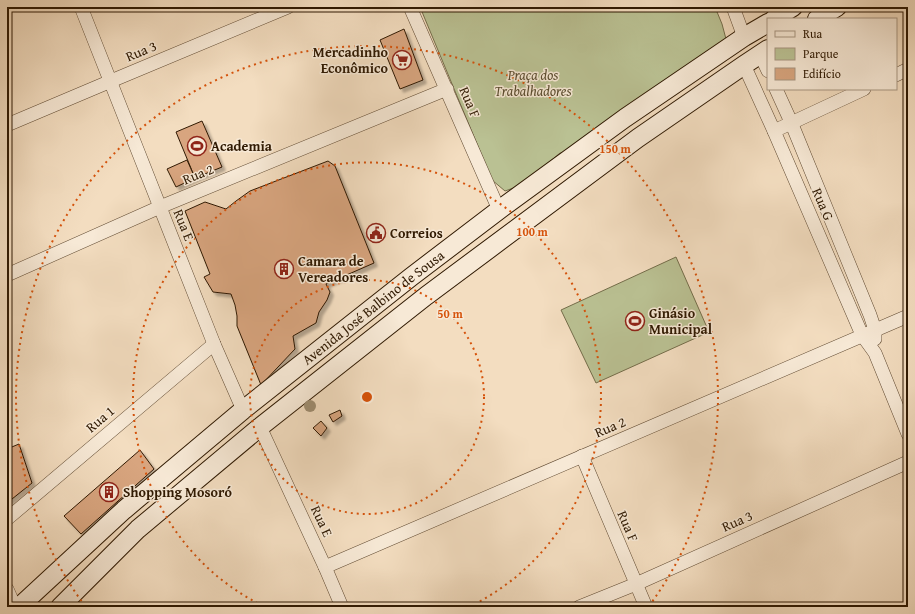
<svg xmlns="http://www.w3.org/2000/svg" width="915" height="614" font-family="'Gentium Book Plus',serif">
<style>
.green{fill:#bac193;stroke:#746d4a}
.building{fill:#d8a57f;stroke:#2f1902;filter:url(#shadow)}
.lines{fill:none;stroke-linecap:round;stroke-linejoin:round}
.minor-casing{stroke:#604a32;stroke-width:14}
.secondary-casing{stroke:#2f1902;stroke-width:20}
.minor{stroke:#f7e9d6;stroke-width:13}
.secondary{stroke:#f7e9d6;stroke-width:18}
.tree{fill:#9e8d70}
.ring{fill:none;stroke:#d6530b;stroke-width:2;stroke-dasharray:2 4}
.labels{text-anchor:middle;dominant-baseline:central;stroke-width:3;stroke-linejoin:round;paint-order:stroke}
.street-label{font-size:14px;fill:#2f1902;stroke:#f7e9d6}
.poi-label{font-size:14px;font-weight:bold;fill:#2f1902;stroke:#f7e9d6;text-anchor:start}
.park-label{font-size:14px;font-style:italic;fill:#594b2e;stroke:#f7e9d6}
.centre{fill:#d6530b;stroke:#f7e9d6;stroke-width:2}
.ring-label{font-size:12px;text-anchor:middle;font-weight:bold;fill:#d6530b;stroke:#f7e9d6;stroke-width:3;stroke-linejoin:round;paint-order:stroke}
</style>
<defs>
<filter id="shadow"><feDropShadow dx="3.5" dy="3.5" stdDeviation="1" flood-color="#0004"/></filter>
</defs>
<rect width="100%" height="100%" fill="#f3ddc0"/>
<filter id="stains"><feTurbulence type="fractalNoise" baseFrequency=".005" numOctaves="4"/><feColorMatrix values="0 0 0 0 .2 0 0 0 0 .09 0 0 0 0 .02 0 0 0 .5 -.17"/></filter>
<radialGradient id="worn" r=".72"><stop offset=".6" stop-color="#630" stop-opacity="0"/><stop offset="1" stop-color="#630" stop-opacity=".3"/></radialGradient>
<g class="green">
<path d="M 420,7 L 715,7 L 722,24 L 726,39 L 582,152 L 560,153 L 522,185 L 505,191 L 492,180 Z"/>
<path d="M 676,257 L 709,332 L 596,383 L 561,310 Z"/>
</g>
<g class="building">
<path d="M 404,29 L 423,80 L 400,89 L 380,40 Z"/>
<path d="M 202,121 L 222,167 L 195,178 L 176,132 Z"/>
<path d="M 187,160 L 195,178 L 176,187 L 167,169 Z"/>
<path d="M 328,161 L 335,166 L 374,263 L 326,284 L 330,292 L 327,300 L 319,312 L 316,323 L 293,336 L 295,349 L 261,385 L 237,326 L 237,316 L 235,305 L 231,294 L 213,292 L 204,277 L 210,274 L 185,211 L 205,202 L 226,209 L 236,201 L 250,191 Z"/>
<path d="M 340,410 L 342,416 L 333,422 L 329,415 Z"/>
<path d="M 321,421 L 327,428 L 321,436 L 313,428 Z"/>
<path d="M 19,444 L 32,483 L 7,503 L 7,449 Z"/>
<path d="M 140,450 L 154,469 L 81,534 L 64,516 Z"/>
</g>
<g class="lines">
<g class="minor-casing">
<g id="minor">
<path d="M 81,7 L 214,344 L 243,410"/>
<path d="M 410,7 L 499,210"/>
<path d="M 733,7 L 744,37"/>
<path d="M 760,54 L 768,71"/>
<path d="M 744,65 L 774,131 L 862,335 L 875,353 L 908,434"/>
<path d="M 896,75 L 908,69"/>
<path d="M 776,89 L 791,122 L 870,315 L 875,330 L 875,339"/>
<path d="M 7,125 L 111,81 L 288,7"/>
<path d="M 774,131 L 864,89"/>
<path d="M 7,275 L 160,207 L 447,89"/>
<path d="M 260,427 L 325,567 L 342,607"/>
<path d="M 582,456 L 646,607"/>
<path d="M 7,519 L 214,344"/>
<path d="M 325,567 L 908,316"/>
<path d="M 7,589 L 15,607"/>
<path d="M 579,607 L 636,584 L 908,462"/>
</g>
</g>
<g class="secondary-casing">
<g id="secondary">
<path d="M 774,19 L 793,7"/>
<path d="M 817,19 L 837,7"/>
<path id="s1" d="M 19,607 L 124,510 L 243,410 L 411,277 L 499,210 L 625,118 L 744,37 L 768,23"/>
<path d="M 60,607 L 138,529 L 260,427 L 426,296 L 638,138 L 744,65 L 768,49"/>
</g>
</g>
<use href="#minor" class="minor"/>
<use href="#secondary" class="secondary"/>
</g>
<circle class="tree" cx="310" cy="406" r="6"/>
<g class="ring">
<circle cx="367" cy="397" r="117"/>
<path d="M263 606A234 234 0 1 1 471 606"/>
<path d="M85 606A351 351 0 1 1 649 606"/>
</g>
<defs>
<g id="supermarket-ring" transform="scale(1)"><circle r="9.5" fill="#f7e9d6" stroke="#8f2418" stroke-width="1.5"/><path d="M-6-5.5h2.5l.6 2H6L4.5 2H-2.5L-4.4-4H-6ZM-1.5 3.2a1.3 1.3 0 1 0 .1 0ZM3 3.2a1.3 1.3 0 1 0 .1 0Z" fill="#8f2418"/></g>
<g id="stadium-ring" transform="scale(1)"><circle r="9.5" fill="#f7e9d6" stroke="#8f2418" stroke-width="1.5"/><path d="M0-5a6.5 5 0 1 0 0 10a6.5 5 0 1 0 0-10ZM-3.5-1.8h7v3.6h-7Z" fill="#8f2418"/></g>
<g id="civic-ring" transform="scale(1)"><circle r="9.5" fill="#f7e9d6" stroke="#8f2418" stroke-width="1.5"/><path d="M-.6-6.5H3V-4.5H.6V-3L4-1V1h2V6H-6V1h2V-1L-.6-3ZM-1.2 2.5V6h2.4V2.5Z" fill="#8f2418"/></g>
<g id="building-ring" transform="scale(1)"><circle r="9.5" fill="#f7e9d6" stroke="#8f2418" stroke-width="1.5"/><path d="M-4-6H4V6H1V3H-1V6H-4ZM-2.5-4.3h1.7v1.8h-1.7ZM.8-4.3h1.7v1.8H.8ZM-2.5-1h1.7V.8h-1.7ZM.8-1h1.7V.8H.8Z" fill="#8f2418"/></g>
</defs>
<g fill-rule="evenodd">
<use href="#supermarket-ring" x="402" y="60"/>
<use href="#stadium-ring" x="197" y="146"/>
<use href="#civic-ring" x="376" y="233"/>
<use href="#building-ring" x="284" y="269"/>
<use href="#stadium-ring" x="635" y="321"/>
<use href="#building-ring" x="109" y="492"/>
</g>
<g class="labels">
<g class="street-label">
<text transform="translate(141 51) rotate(-23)">Rua 3</text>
<text transform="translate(470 102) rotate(67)">Rua F</text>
<text transform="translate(198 174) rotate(-22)">Rua 2</text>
<text transform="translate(823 204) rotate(67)">Rua G</text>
<text transform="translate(184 225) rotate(68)">Rua E</text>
<text stroke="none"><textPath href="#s1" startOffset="464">Avenida José Balbino de Sousa</textPath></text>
<text transform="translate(100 419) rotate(-40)">Rua 1</text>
<text transform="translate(610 427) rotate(-23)">Rua 2</text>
<text transform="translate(322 521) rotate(65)">Rua E</text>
<text transform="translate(737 521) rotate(-24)">Rua 3</text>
<text transform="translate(628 526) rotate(67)">Rua F</text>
</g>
<g class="poi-label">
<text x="388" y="52" text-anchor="end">Mercadinho<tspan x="388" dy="16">Econômico</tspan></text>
<text x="211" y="146">Academia</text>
<text x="390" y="233">Correios</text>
<text x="298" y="261">Camara de<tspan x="298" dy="16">Vereadores</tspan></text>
<text x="649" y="313">Ginásio<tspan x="649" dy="16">Municipal</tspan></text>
<text x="123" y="492">Shopping Mosoró</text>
</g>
<g class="park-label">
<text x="533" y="75">Praça dos<tspan x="533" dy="16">Trabalhadores</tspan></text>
</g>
</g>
<circle cx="367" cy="397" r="6" class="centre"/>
<g class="ring-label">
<text x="615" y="153">150 m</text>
<text x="532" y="236">100 m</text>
<text x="450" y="318">50 m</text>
</g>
<rect width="915" height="614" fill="none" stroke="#f3ddc0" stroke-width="24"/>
<rect x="8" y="8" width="899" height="598" fill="none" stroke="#2f1902" stroke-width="2"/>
<rect x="12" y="12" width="891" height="590" fill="none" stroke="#2f1902"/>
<rect x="767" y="18" width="130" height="72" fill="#f7e9d6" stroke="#a79681"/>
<rect x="775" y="31" width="20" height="6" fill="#f7e9d6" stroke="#a79681"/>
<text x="803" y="38" font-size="12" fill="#2f1902">Rua</text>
<rect x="775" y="48" width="20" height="12" fill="#bac193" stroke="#a79681"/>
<text x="803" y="58" font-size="12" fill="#2f1902">Parque</text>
<rect x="775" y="68" width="20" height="12" fill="#d8a57f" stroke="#a79681"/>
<text x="803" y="78" font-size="12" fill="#2f1902">Edifício</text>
<rect width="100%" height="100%" filter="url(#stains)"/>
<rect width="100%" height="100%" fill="url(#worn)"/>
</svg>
